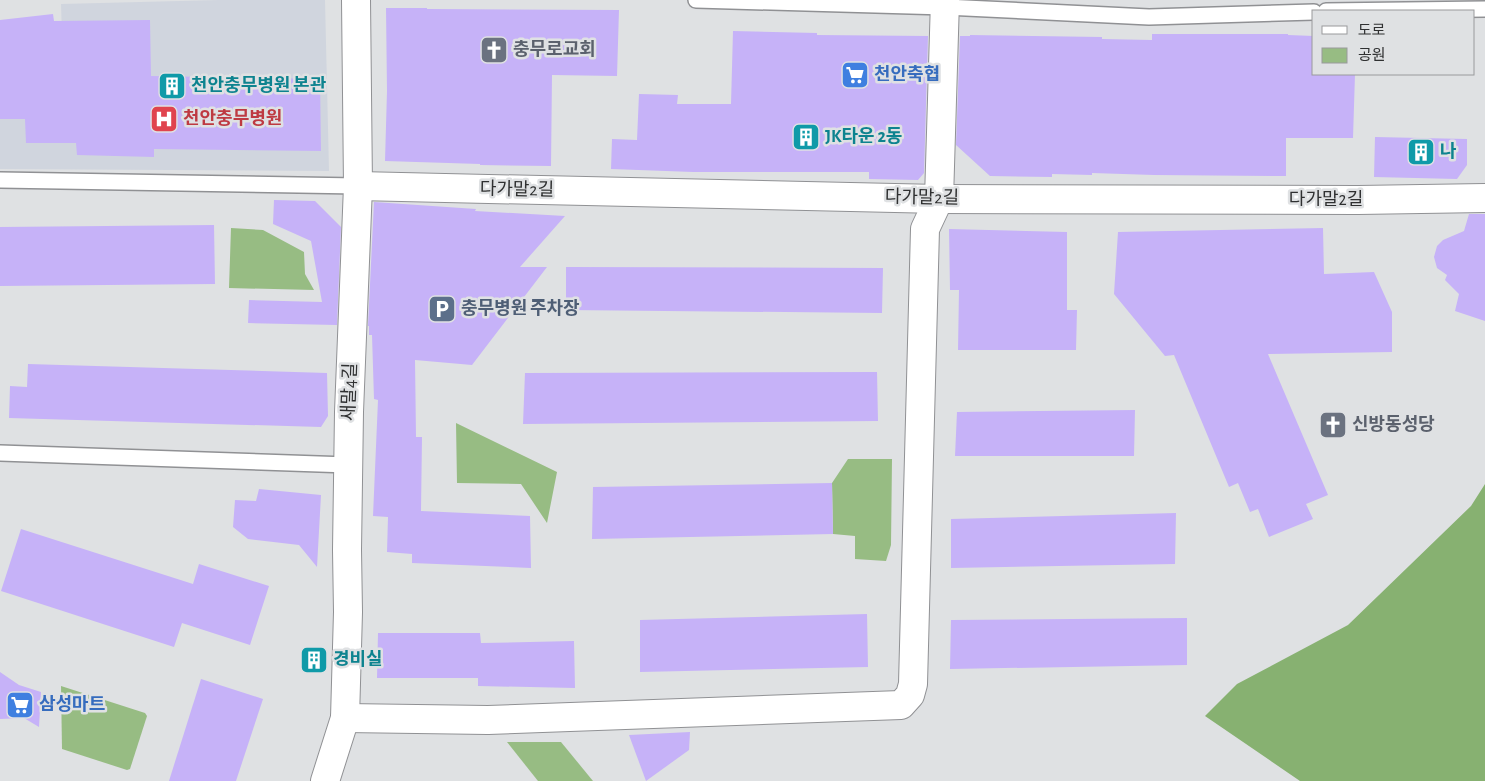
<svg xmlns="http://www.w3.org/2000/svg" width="1485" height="781" font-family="'Alegreya Sans','Noto Sans KR',sans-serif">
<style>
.built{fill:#d0d5de}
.green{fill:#97bc83}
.forest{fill:#87b171}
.building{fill:#c6b2f8}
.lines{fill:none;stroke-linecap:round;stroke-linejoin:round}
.lane-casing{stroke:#909194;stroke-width:18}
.street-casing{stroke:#909194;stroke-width:30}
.lane{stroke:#fff;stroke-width:15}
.street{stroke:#fff;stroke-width:28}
.labels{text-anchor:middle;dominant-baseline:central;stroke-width:5;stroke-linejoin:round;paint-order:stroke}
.worship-label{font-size:18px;font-weight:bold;fill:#5b616d;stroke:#dfe1e3;text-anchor:start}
.shop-label{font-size:18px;font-weight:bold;fill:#366cbe;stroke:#dfe1e3;text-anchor:start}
.culture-label{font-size:18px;font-weight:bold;fill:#0d838f;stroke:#dfe1e3;text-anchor:start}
.health-label{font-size:18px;font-weight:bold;fill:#be3a42;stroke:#dfe1e3;text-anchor:start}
.street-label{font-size:18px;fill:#2f3031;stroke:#dfe1e3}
.service-label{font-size:18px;font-weight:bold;fill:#4e5e75;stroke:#dfe1e3;text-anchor:start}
</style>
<rect width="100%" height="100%" fill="#dfe1e3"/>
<path class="built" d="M 219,0 L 325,0 L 329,171 L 0,169 L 0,68 L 63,66 L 61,4 Z"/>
<g class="green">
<path d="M 231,228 L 263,230 L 304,252 L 305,274 L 314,290 L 229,288 Z"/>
<path d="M 456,423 L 557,472 L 547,523 L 521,484 L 457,483 Z"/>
<path d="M 848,459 L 892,459 L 891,545 L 886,561 L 855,559 L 855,536 L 833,534 L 832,483 Z"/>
<path d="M 61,686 L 145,713 L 147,716 L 130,769 L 127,770 L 62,749 Z"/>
<path d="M 507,742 L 561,742 L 593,781 L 538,781 Z"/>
</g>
<path class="forest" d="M 1485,484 L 1485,781 L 1300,781 L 1205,716 L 1237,684 L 1348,625 L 1471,506 Z"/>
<g class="building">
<path d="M 386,8 L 427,8 L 427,9 L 619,10 L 617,76 L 552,75 L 551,166 L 480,165 L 480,164 L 385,161 L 387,91 Z"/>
<path d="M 53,14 L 54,21 L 150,20 L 151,76 L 320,79 L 321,151 L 154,149 L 154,157 L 77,155 L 76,143 L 26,143 L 25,119 L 0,119 L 0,20 Z"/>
<path d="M 733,31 L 817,33 L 817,35 L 928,36 L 924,173 L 918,180 L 869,179 L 869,172 L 693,172 L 611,169 L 612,139 L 637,140 L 639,94 L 678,95 L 677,104 L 731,104 Z"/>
<path d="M 1152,34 L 1288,34 L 1288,35 L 1314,36 L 1314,74 L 1355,74 L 1353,138 L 1286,138 L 1286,176 L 1154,175 L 1092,173 L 1092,175 L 1052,174 L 1052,177 L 990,176 L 956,145 L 960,36 L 970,36 L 970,35 L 1102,37 L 1102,39 L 1152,40 Z"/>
<path d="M 1375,137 L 1467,139 L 1467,165 L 1457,179 L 1374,177 Z"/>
<path d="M 274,200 L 315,201 L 341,227 L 337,325 L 248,323 L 249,300 L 322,302 L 311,241 L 273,224 Z"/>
<path d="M 374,202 L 476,209 L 475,211 L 565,216 L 520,267 L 547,267 L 472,365 L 415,360 L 416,437 L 422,437 L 421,511 L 530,516 L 531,568 L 412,563 L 412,554 L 387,552 L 388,517 L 373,516 L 378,400 L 374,399 L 372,335 L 369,335 L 369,326 L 368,326 Z"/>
<path d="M 1469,214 L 1485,214 L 1485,321 L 1455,311 L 1459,294 L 1445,280 L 1447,275 L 1437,268 L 1434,257 L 1437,246 L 1443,240 L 1464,231 Z"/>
<path d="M 214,225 L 215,284 L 0,286 L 0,227 Z"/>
<path d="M 1323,228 L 1324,274 L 1374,272 L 1392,312 L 1392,352 L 1268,354 L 1328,495 L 1306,504 L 1313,519 L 1269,537 L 1258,509 L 1250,512 L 1238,483 L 1229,487 L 1174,355 L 1165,356 L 1114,294 L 1118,232 Z"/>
<path d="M 949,229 L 1067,232 L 1067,310 L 1077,310 L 1076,350 L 958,350 L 959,290 L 950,290 Z"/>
<path d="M 566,267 L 883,268 L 882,313 L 566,310 Z"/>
<path d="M 28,364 L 327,373 L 328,416 L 321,427 L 9,418 L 10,386 L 27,387 Z"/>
<path d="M 877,372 L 878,421 L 523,424 L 525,373 Z"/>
<path d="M 1135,410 L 1134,456 L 955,456 L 957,412 Z"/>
<path d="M 832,483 L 833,534 L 592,539 L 593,487 Z"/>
<path d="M 259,489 L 321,495 L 317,567 L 299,545 L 248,539 L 233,527 L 235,500 L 256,501 Z"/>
<path d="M 1176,513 L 1175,564 L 951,568 L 951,519 Z"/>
<path d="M 21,529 L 193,584 L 199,564 L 269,586 L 250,645 L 182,623 L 174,647 L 1,591 Z"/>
<path d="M 867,614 L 868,667 L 640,672 L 640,620 Z"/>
<path d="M 1187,618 L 1187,665 L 950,669 L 951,620 Z"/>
<path d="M 378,633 L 480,633 L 481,643 L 574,641 L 575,688 L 478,686 L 478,678 L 377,678 Z"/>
<path d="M 0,672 L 19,685 L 41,692 L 39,727 L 24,718 L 0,719 Z"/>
<path d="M 201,679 L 263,699 L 236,781 L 169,781 Z"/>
<path d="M 690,732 L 689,750 L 646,781 L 629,735 Z"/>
</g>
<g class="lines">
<g class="lane-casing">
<g id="lane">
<path d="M 696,0 L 945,7 L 1149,17 L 1314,12"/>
<path d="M 1326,11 L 1485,9"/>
<path d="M 0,180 L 358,186"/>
<path d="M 0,453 L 348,465"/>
</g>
</g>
<g class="street-casing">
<g id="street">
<path d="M 358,186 L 939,199 L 1358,200 L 1485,198"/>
<path d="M 345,718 L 488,720 L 901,705 L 910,695 L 913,684 L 925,229 L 939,199 L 945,0"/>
<path d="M 325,781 L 345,718 L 348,612 L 347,550 L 349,412 L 358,186 L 356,0"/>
</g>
</g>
<use href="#lane" class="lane"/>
<use href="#street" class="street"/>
</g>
<defs>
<g id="church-square" transform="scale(1.4375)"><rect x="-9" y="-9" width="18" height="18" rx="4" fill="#6b7280" stroke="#dfe1e3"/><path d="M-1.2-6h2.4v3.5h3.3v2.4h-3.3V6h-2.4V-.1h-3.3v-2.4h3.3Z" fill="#fff"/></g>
<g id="supermarket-square" transform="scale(1.4375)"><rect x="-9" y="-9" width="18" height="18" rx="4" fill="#3f7fe0" stroke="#dfe1e3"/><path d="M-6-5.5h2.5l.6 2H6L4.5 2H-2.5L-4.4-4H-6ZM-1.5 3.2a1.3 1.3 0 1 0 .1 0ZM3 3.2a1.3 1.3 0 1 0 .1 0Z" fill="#fff"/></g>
<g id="building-square" transform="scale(1.4375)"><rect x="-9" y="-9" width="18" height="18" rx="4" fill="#0f9aa8" stroke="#dfe1e3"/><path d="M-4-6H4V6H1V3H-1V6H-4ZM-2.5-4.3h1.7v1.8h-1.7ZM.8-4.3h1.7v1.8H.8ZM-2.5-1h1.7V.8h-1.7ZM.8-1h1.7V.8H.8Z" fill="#fff"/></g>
<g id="hospital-square" transform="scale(1.4375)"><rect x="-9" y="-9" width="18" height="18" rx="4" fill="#e0444e" stroke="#dfe1e3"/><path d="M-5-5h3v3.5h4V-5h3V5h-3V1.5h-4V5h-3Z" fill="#fff"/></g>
<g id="parking-square" transform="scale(1.4375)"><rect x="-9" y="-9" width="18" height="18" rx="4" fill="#5c6f8a" stroke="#dfe1e3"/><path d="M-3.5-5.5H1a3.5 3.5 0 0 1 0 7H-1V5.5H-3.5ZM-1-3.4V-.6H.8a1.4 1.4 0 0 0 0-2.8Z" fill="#fff"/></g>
</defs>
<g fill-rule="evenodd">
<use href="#church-square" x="494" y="50"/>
<use href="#supermarket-square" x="855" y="75"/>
<use href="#building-square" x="172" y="86"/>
<use href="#hospital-square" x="164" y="119"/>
<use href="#building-square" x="806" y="137"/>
<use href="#building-square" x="1421" y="152"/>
<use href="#parking-square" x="442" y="309"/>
<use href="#church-square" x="1333" y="425"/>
<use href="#building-square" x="314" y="660"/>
<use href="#supermarket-square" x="20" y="705"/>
</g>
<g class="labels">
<g class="worship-label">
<text x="513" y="50">충무로교회</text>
<text x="1352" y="425">신방동성당</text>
</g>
<g class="shop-label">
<text x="874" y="75">천안축협</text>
<text x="39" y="705">삼성마트</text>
</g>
<g class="culture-label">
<text x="191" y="86">천안충무병원 본관</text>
<text x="825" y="137">JK타운 2동</text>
<text x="1440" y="152">나</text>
<text x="333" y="660">경비실</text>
</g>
<g class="health-label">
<text x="183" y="119">천안충무병원</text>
</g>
<g class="street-label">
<text transform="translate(517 190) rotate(1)">다가말2길</text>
<text transform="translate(922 198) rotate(1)">다가말2길</text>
<text x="1326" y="200">다가말2길</text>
<text transform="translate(350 392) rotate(-88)">새말4길</text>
</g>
<g class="service-label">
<text x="461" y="309">충무병원 주차장</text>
</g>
</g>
<rect x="1312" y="10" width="162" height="65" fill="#dfe1e3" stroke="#999a9c"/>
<rect x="1322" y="26" width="25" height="8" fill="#ffffff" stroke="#999a9c"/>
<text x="1358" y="35" font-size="15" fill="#2f3031">도로</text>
<rect x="1322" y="48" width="25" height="15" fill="#97bc83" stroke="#999a9c"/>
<text x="1358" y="60" font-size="15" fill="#2f3031">공원</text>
</svg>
